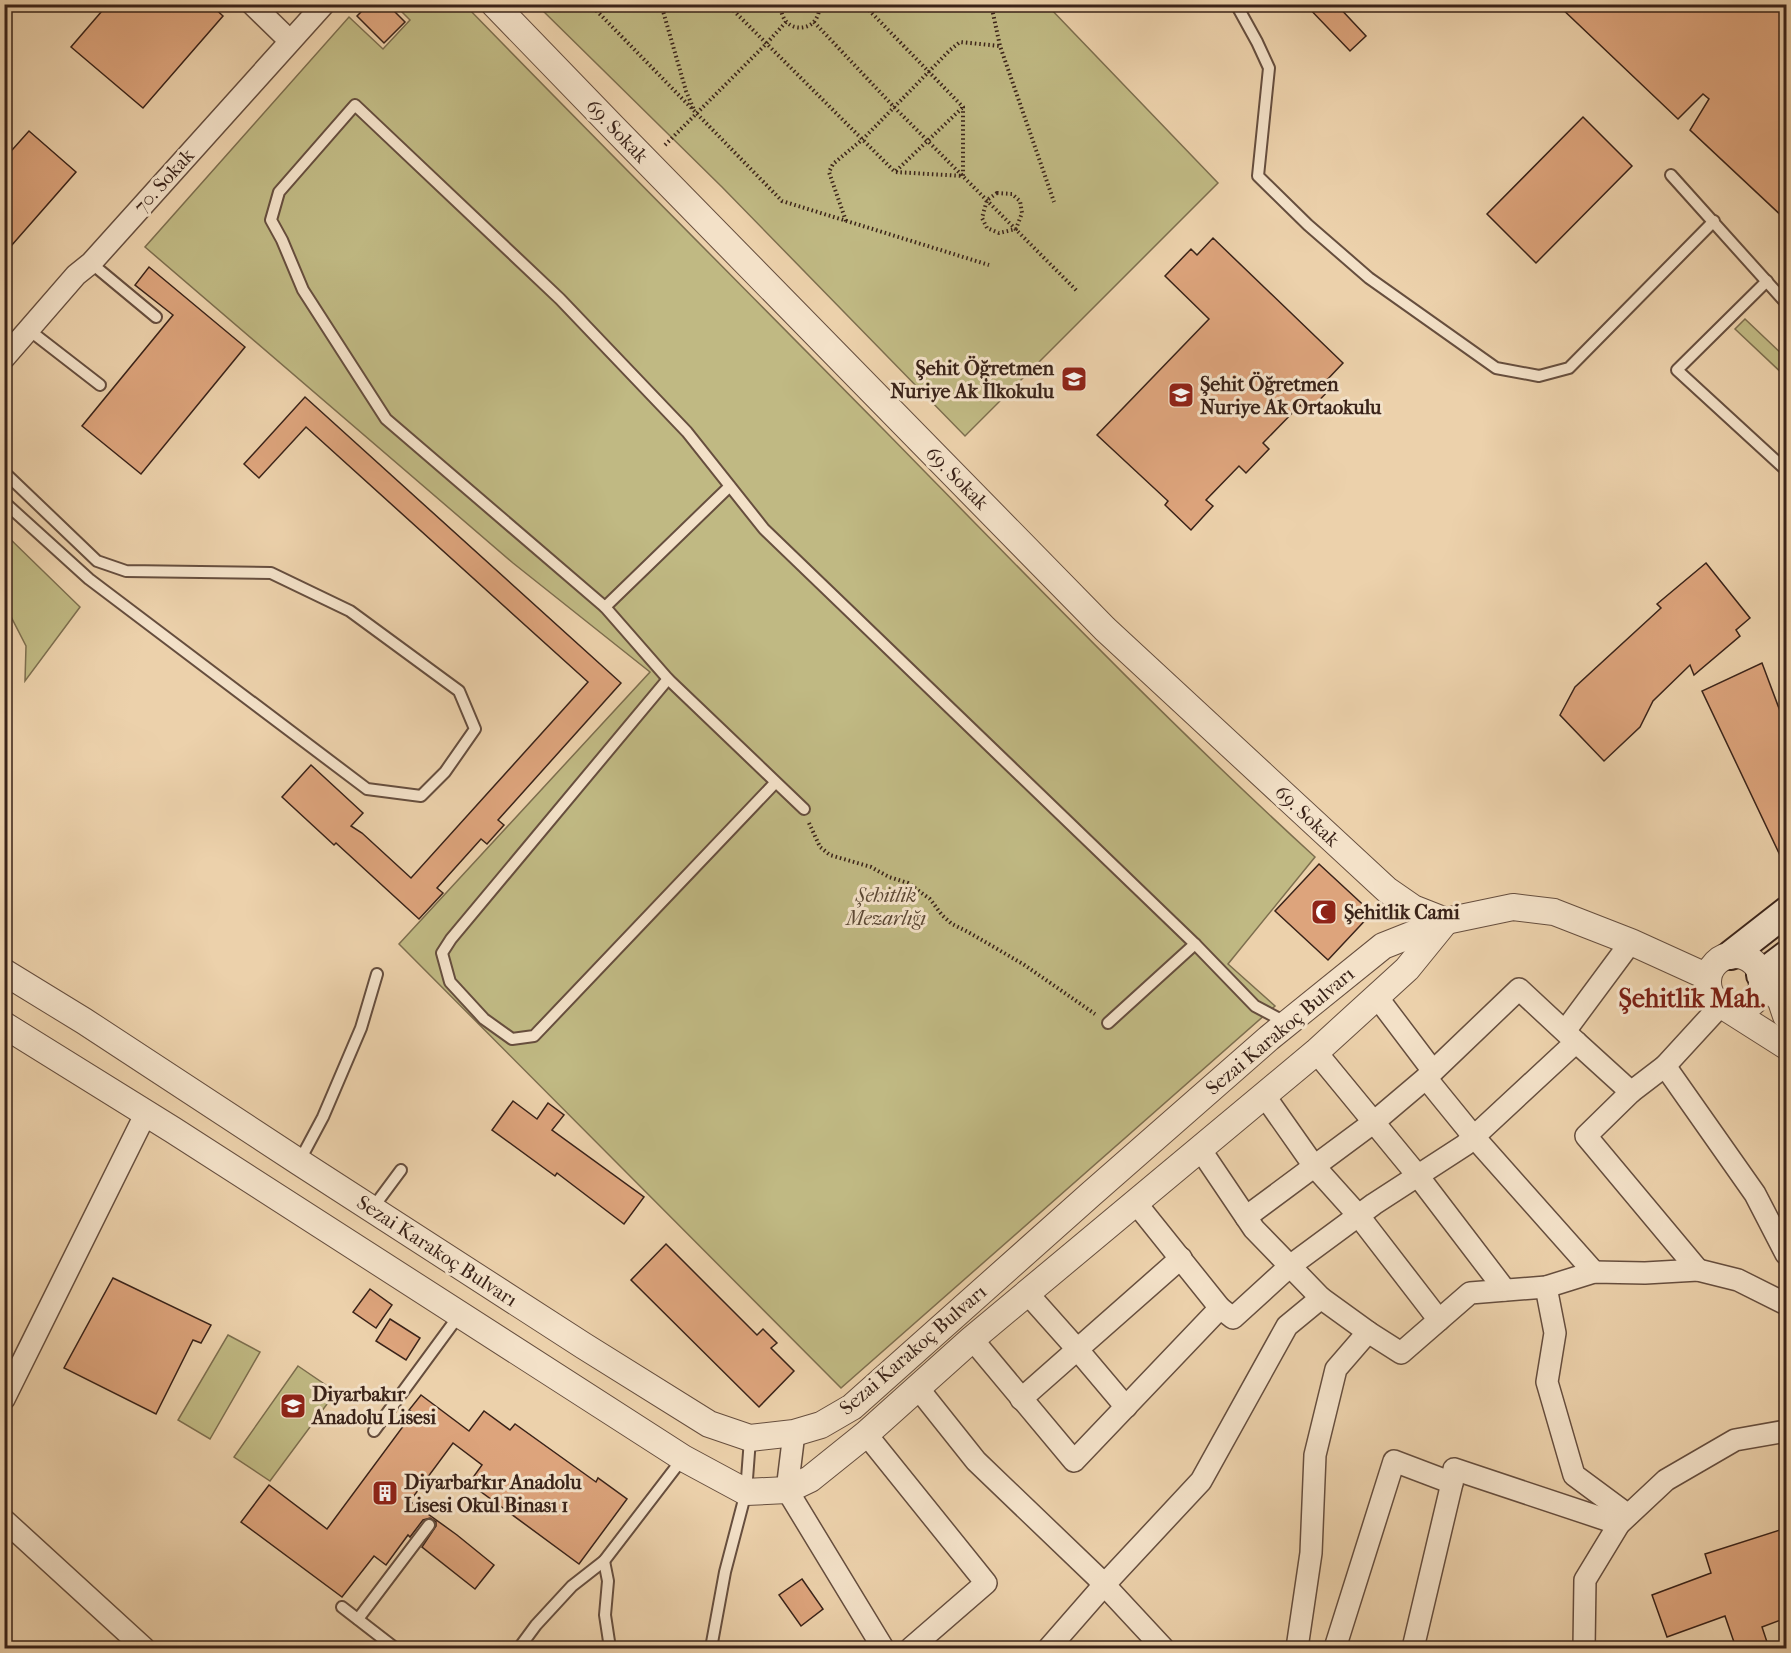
<svg xmlns="http://www.w3.org/2000/svg" width="1791" height="1653" font-family="'IM FELL French Canon',serif">
<style>
.green{fill:#c0b983;stroke:#7d6e4e;stroke-width:1.5}
.building{fill:#dda47c;stroke:#3a2319;stroke-width:1.5}
.lines{fill:none;stroke-linecap:round;stroke-linejoin:round}
.service-casing{stroke:#664e3e;stroke-width:14}
.minor-casing{stroke:#664e3e;stroke-width:24}
.tertiary-casing{stroke:#664e3e;stroke-width:28}
.secondary-casing{stroke:#3a2319;stroke-width:32}
.path{stroke:#3a2319;stroke-width:4;stroke-dasharray:1.5 3;stroke-linecap:butt}
.service{stroke:#f3e1c8;stroke-width:10}
.minor{stroke:#f3e1c8;stroke-width:21}
.tertiary{stroke:#f3e1c8;stroke-width:26}
.secondary{stroke:#f3e1c8;stroke-width:28}
.labels{text-anchor:middle;dominant-baseline:central;stroke-width:6;stroke-linejoin:round;paint-order:stroke}
.street-label{font-size:20px;fill:#3a2319;stroke:#f3e1c8}
.poi-label{font-size:20px;font-weight:bold;fill:#3a2319;stroke:#f3e1c8;text-anchor:start}
.park-label{font-size:20px;font-style:italic;fill:#5c4834;stroke:#f3e1c8}
.district-label{font-size:26px;font-weight:bold;fill:#7a1f14;stroke:#f3e1c8}
</style>
<rect width="100%" height="100%" fill="#ecd1ab"/>
<filter id="stains"><feTurbulence type="fractalNoise" baseFrequency=".00333" numOctaves="4"/><feColorMatrix values="0 0 0 0 .2 0 0 0 0 .09 0 0 0 0 .02 0 0 0 .5 -.17"/></filter>
<radialGradient id="worn" r=".72"><stop offset=".6" stop-color="#630" stop-opacity="0"/><stop offset="1" stop-color="#630" stop-opacity=".3"/></radialGradient>
<g class="green">
<path d="M 395,5 L 465,5 C 604,148 745,289 885,431 C 1026,575 1166,721 1315,857 L 1228,964 L 1275,1006 L 841,1388 L 399,944 L 650,672 L 513,563 L 145,247 L 349,17 L 383,49 L 410,20 Z"/>
<path d="M 537,5 L 1047,5 L 1218,183 L 965,436 L 722,187 Z"/>
<path d="M 1745,319 L 1786,358 L 1786,377 L 1735,329 Z"/>
<path d="M 5,534 L 80,607 L 25,681 L 26,646 L 5,605 Z"/>
<path d="M 228,1335 L 260,1352 L 210,1439 L 178,1420 Z"/>
<path d="M 298,1366 L 336,1392 L 270,1481 L 234,1457 Z"/>
</g>
<g class="building">
<path d="M 108,4 L 210,4 L 223,16 L 143,108 L 71,47 Z"/>
<path d="M 369,4 L 387,4 L 405,22 L 384,43 L 357,16 Z"/>
<path d="M 1305,4 L 1336,4 L 1366,36 L 1350,51 Z"/>
<path d="M 1557,4 L 1786,4 L 1786,220 L 1690,130 L 1709,99 L 1703,94 L 1678,119 Z"/>
<path d="M 1583,117 L 1632,166 L 1536,263 L 1487,214 Z"/>
<path d="M 29,131 L 76,172 L 4,254 L 4,159 Z"/>
<path d="M 1213,238 L 1343,363 L 1325,382 L 1331,388 L 1307,413 L 1300,405 L 1263,443 L 1269,449 L 1246,473 L 1239,466 L 1206,500 L 1213,506 L 1191,530 L 1165,505 L 1168,501 L 1097,435 L 1209,319 L 1165,276 L 1191,249 L 1197,255 Z"/>
<path d="M 149,267 L 245,347 L 141,474 L 82,426 L 173,315 L 135,285 Z"/>
<path d="M 305,397 L 621,683 L 498,820 L 504,825 L 487,844 L 481,839 L 437,888 L 443,893 L 419,919 L 336,843 L 334,845 L 282,797 L 311,765 L 363,813 L 351,826 L 362,833 L 411,878 L 588,682 L 306,427 L 259,478 L 244,464 Z"/>
<path d="M 1706,563 L 1750,618 L 1736,630 L 1740,636 L 1694,675 L 1690,665 L 1653,701 L 1640,727 L 1604,761 L 1560,715 L 1575,687 L 1661,608 L 1657,604 Z"/>
<path d="M 1762,663 L 1786,727 L 1786,868 L 1702,691 Z"/>
<path d="M 1319,864 L 1372,913 L 1328,960 L 1275,911 Z"/>
<path d="M 513,1101 L 537,1119 L 548,1103 L 564,1115 L 552,1130 L 644,1197 L 624,1224 L 557,1173 L 555,1176 L 492,1130 Z"/>
<path d="M 666,1244 L 757,1335 L 763,1329 L 777,1343 L 771,1348 L 794,1371 L 759,1407 L 631,1280 Z"/>
<path d="M 113,1278 L 211,1325 L 201,1343 L 193,1340 L 156,1414 L 64,1368 Z"/>
<path d="M 370,1289 L 392,1305 L 376,1328 L 353,1312 Z"/>
<path d="M 390,1319 L 420,1338 L 406,1360 L 376,1341 Z"/>
<path d="M 421,1395 L 469,1431 L 484,1411 L 510,1430 L 515,1424 L 596,1482 L 598,1478 L 627,1499 L 579,1564 L 469,1483 L 482,1465 L 453,1443 L 410,1501 L 457,1535 L 494,1565 L 475,1589 L 422,1547 L 436,1526 L 436,1522 L 430,1518 L 423,1520 L 410,1537 L 408,1535 L 386,1565 L 374,1556 L 342,1597 L 241,1522 L 269,1485 L 327,1529 L 413,1413 L 409,1410 Z"/>
<path d="M 1786,1528 L 1786,1618 L 1762,1627 L 1769,1648 L 1736,1648 L 1725,1616 L 1667,1637 L 1652,1595 L 1711,1573 L 1705,1554 Z"/>
<path d="M 802,1579 L 823,1609 L 801,1626 L 779,1595 Z"/>
</g>
<g class="lines">
<g class="service-casing">
<g id="service">
<path d="M 1236,4 L 1257,42 L 1269,68 L 1258,176 L 1308,225 L 1369,278 L 1496,368 L 1539,376 L 1569,368 L 1714,221"/>
<path d="M 1671,175 L 1786,303"/>
<path d="M 91,263 L 156,317"/>
<path d="M 1767,281 L 1677,370 L 1786,470"/>
<path d="M 29,330 L 100,385"/>
<path d="M 4,472 L 97,561 L 126,571 L 271,573 L 350,611 L 459,691 L 475,729 L 445,772 L 421,796 L 367,789 L 89,579 L 4,502"/>
<path d="M 730,486 L 605,607 L 386,419 L 303,290 L 282,240 L 271,220 L 279,192 L 355,105 L 560,299 L 687,432 L 764,529 L 1195,944 L 1255,1006 L 1287,1023"/>
<path d="M 605,607 L 668,679 L 804,809"/>
<path d="M 668,679 L 451,939 L 442,953 L 450,982 L 484,1019 L 512,1039 L 534,1036 L 775,783"/>
<path d="M 1108,1023 L 1195,944"/>
<path d="M 299,1162 L 323,1117 L 361,1028 L 377,974"/>
<path d="M 372,1209 L 401,1170"/>
<path d="M 374,1431 L 460,1314"/>
<path d="M 604,1561 L 608,1581 L 605,1615 L 610,1648"/>
<path d="M 342,1607 L 395,1648"/>
<path d="M 358,1619 L 429,1525"/>
<path d="M 519,1648 L 536,1625 L 572,1586 L 604,1561 L 683,1458"/>
<path d="M 711,1648 L 725,1572 L 746,1492 L 750,1439"/>
</g>
</g>
<g class="minor-casing">
<g id="minor">
<path d="M 252,4 L 290,41"/>
<path d="M 4,358 L 76,275 L 91,263 L 324,4"/>
<path d="M 1377,997 L 1433,1071"/>
<path d="M 1565,1031 L 1631,942"/>
<path d="M 1576,1042 L 1631,1092 L 1665,1066 L 1721,1005"/>
<path d="M 1316,1052 L 1418,1176 L 1505,1290"/>
<path d="M 1665,1066 L 1755,1194 L 1786,1254"/>
<path d="M 1426,1078 L 1474,1137 L 1594,1272"/>
<path d="M 1631,1092 L 1586,1136 L 1698,1270"/>
<path d="M 1264,1095 L 1314,1166 L 1358,1215 L 1439,1320"/>
<path d="M 1200,1149 L 1254,1229 L 1321,1298"/>
<path d="M 1546,1287 L 1555,1333 L 1547,1382 L 1574,1475 L 1628,1515"/>
<path d="M 1028,1294 L 1077,1349 L 1126,1407"/>
<path d="M 1220,1308 L 1233,1318 L 1290,1266 L 1374,1204 L 1465,1145 L 1576,1042 L 1519,989 L 1426,1078 L 1374,1122 L 1246,1217"/>
<path d="M 972,1339 L 1074,1461 L 1220,1308 L 1135,1202"/>
<path d="M 917,1387 L 976,1461 L 1097,1577 L 1163,1648"/>
<path d="M 4,1399 L 146,1113"/>
<path d="M 1021,1399 L 1181,1258"/>
<path d="M 794,1433 L 787,1490 L 883,1648"/>
<path d="M 866,1434 L 986,1583 L 911,1648"/>
<path d="M 4,1520 L 144,1648"/>
<path d="M 1049,1648 L 1104,1585 L 1201,1481 L 1287,1326 L 1321,1298 L 1368,1332"/>
<path d="M 1297,1648 L 1311,1553 L 1315,1455 L 1336,1369 L 1368,1332 L 1401,1353 L 1470,1293 L 1546,1287 L 1594,1272 L 1645,1273 L 1698,1270 L 1738,1280 L 1786,1304"/>
<path d="M 1335,1648 L 1394,1461 L 1452,1483 L 1454,1469 L 1619,1524"/>
<path d="M 1413,1648 L 1452,1483"/>
<path d="M 1584,1648 L 1585,1580 L 1619,1524 L 1666,1480 L 1735,1440 L 1786,1431"/>
</g>
</g>
<g class="tertiary-casing">
<g id="tertiary">
<circle cx="1735" cy="982" r="27"/>
<path d="M 4,972 L 84,1021 L 299,1162 L 584,1346 L 709,1424 L 750,1438 L 794,1433 L 821,1425 L 852,1407 L 1091,1194 L 1269,1038 L 1383,946 L 1446,921 L 1513,907 L 1554,912 L 1631,942 L 1708,977"/>
<path d="M 1761,975 L 1781,1001 L 1786,1016"/>
<path d="M 1723,1006 L 1786,1046"/>
<path d="M 4,1025 L 173,1130 L 683,1458 L 746,1492 L 787,1490 L 810,1479 L 866,1434 L 972,1339 L 1316,1052 L 1407,969 L 1446,921 L 1413,908 L 1387,890 L 1105,629 L 612,126 L 494,4"/>
</g>
</g>
<g class="secondary-casing">
<g id="secondary">
<path d="M 1731,955 L 1786,912"/>
<path d="M 1761,975 L 1786,956"/>
</g>
</g>
<g class="path">
<path d="M 590,4 L 782,201 L 989,265"/>
<path d="M 661,4 L 686,91 L 694,110"/>
<path d="M 727,4 L 895,172 L 963,176 L 963,107 L 863,4"/>
<path d="M 781,4 C 779,36 822,35 819,4"/>
<path d="M 991,4 L 1000,46 L 1054,202"/>
<path d="M 814,22 L 894,107 L 1077,291"/>
<path d="M 665,145 L 766,44 L 786,22"/>
<path d="M 896,171 L 962,108"/>
<path d="M 997,193 L 1012,194 L 1020,201 L 1022,213 L 1016,229 L 999,233 L 987,228 L 982,218 L 987,200 Z"/>
<path d="M 846,221 L 829,172 L 833,164 L 863,139 L 950,50 L 960,42 L 1000,46"/>
<path d="M 809,823 L 820,847 L 830,855 L 871,867 L 889,877 L 908,883 L 930,899 L 942,915 L 952,924 L 968,932 L 1023,964 L 1095,1014"/>
</g>
<use href="#service" class="service"/>
<use href="#minor" class="minor"/>
<use href="#tertiary" class="tertiary"/>
<use href="#secondary" class="secondary"/>
</g>
<defs>
<g id="school-square" transform="scale(1.35)"><rect x="-9" y="-9" width="18" height="18" rx="4" fill="#8f2418" stroke="#f3e1c8"/><path d="M0-5L7-2L0 1L-7-2ZM-4 1L0 2.5L4 1V4Q0 6-4 4Z" fill="#fff"/></g>
<g id="mosque-square" transform="scale(1.35)"><rect x="-9" y="-9" width="18" height="18" rx="4" fill="#8f2418" stroke="#f3e1c8"/><path d="M3.5-4.9A6 6 0 1 0 3.5 4.9A5 5 0 1 1 3.5-4.9Z" fill="#fff"/></g>
<g id="building-square" transform="scale(1.35)"><rect x="-9" y="-9" width="18" height="18" rx="4" fill="#8f2418" stroke="#f3e1c8"/><path d="M-4-6H4V6H1V3H-1V6H-4ZM-2.5-4.3h1.7v1.8h-1.7ZM.8-4.3h1.7v1.8H.8ZM-2.5-1h1.7V.8h-1.7ZM.8-1h1.7V.8H.8Z" fill="#fff"/></g>
</defs>
<g fill-rule="evenodd">
<use href="#school-square" x="1074" y="379"/>
<use href="#school-square" x="1181" y="395"/>
<use href="#mosque-square" x="1324" y="912"/>
<use href="#school-square" x="293" y="1406"/>
<use href="#building-square" x="385" y="1493"/>
</g>
<g class="labels">
<g class="street-label">
<text transform="translate(617 131) rotate(46)">69. Sokak</text>
<text transform="translate(164 181) rotate(-48)">70. Sokak</text>
<text transform="translate(957 478) rotate(45)">69. Sokak</text>
<text transform="translate(1307 816) rotate(43)">69. Sokak</text>
<text transform="translate(1280 1031) rotate(-40)">Sezai Karakoç Bulvarı</text>
<text transform="translate(437 1251) rotate(33)">Sezai Karakoç Bulvarı</text>
<text transform="translate(913 1350) rotate(-41)">Sezai Karakoç Bulvarı</text>
</g>
<g class="poi-label">
<text x="1054" y="368" text-anchor="end">Şehit Öğretmen<tspan x="1054" dy="23">Nuriye Ak İlkokulu</tspan></text>
<text x="1200" y="384">Şehit Öğretmen<tspan x="1200" dy="23">Nuriye Ak Ortaokulu</tspan></text>
<text x="1344" y="912">Şehitlik Cami</text>
<text x="312" y="1394">Diyarbakır<tspan x="312" dy="23">Anadolu Lisesi</tspan></text>
<text x="404" y="1482">Diyarbarkır Anadolu<tspan x="404" dy="23">Lisesi Okul Binası 1</tspan></text>
</g>
<g class="park-label">
<text x="886" y="895">Şehitlik<tspan x="886" dy="23">Mezarlığı</tspan></text>
</g>
<g class="district-label">
<text x="1692" y="998">Şehitlik Mah.</text>
</g>
</g>
<rect width="1791" height="1653" fill="none" stroke="#ecd1ab" stroke-width="24"/>
<rect x="6" y="6" width="1779" height="1641" fill="none" stroke="#3a2319" stroke-width="3"/>
<rect x="12" y="12" width="1767" height="1629" fill="none" stroke="#3a2319" stroke-width="1.5"/>
<rect width="100%" height="100%" filter="url(#stains)"/>
<rect width="100%" height="100%" fill="url(#worn)"/>
</svg>
